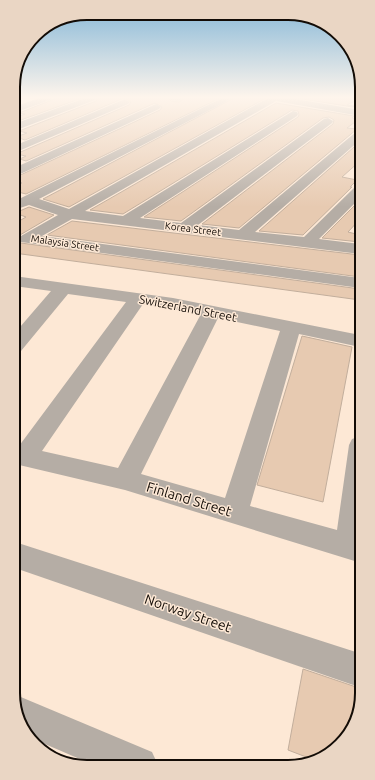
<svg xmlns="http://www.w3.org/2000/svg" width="375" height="780" font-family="Ubuntu,sans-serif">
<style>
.building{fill:#e7cab1;stroke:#c2ae9c}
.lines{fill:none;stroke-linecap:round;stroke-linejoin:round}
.street{fill:#b5ada5;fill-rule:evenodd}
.labels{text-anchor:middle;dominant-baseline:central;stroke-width:3;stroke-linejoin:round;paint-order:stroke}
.far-street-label{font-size:10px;fill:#130c06;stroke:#fde8d5}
.street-label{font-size:12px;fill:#130c06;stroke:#fde8d5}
.near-street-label{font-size:14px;fill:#130c06;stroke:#fde8d5}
.rim{fill:none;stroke:#130c06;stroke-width:2}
</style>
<rect width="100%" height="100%" fill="#fde8d5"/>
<g class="building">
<path d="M 57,98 L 82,98 L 21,120 L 14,118 L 25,114 L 19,113 Z"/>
<path d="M 98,98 L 168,98 L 171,101 L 179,102 L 185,98 L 220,98 L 26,194 L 14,191 L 14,187 L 22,183 L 14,178 L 160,110 L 162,107 L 155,103 L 26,161 L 20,159 L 26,156 L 16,154 L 129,105 L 131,102 L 124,98 L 25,140 L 16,137 L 27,133 L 19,131 L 96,101 Z"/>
<path d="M 234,98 L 266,98 L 69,207 L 43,199 Z"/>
<path d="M 296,98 L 360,98 L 347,105 L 354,106 L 353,107 Z"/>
<path d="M 276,103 L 354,116 L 352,118 L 359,119 L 347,128 L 357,129 L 239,228 L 202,224 L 333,124 L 334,120 L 329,117 L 323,118 L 181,221 L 144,217 L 298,117 L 299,115 L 298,111 L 292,110 L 123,214 L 90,210 Z"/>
<path d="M 354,147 L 360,148 L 360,161 L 342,177 L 357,180 L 350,187 L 352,187 L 303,235 L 259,231 Z"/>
<path d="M 360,200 L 360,219 L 348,232 L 360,235 L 360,242 L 322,238 Z"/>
<path d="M 29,207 L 54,215 L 20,235 L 16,239 L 21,243 L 360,289 L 360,300 L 14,253 L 14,224 L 26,217 L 15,213 Z"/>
<path d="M 72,221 L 360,255 L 360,277 L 47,235 Z"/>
<path d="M 302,336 L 352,347 L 323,502 L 257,485 Z"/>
<path d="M 303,669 L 362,689 L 362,698 L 347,738 L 314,760 L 288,750 Z"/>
</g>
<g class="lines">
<g class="street">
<path d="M 39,98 L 52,98 L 50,100 L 14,113 L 14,107 Z"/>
<path d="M 85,98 L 97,98 L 95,100 L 14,131 L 14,124 Z"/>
<path d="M 169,98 L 184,98 L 179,101 L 171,100 Z"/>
<path d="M 222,98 L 233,98 L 39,199 L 69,209 L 268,98 L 290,98 L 360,110 L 360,116 L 276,101 L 85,211 L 123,216 L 293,111 L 297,112 L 298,114 L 297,116 L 140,218 L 181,223 L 324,119 L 328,118 L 333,121 L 332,123 L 198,225 L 239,230 L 356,132 L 360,131 L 360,140 L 255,232 L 304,237 L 355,187 L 360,186 L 360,198 L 319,239 L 360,244 L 360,254 L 72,219 L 42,236 L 360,278 L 360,288 L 21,242 L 18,239 L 21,236 L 58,215 L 29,205 L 20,208 L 15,207 L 15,201 Z"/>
<path d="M 125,99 L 130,102 L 128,104 L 14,153 L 14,146 Z"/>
<path d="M 156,104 L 161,107 L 159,109 L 14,177 L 14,168 Z"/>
<path d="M 14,276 L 173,298 L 360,335 L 360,347 L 299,334 L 250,506 L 337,530 L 349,445 L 352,439 L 361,436 L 361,563 L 125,490 L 15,464 L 15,445 L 19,446 L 126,302 L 68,294 L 21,351 L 14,353 L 14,334 L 51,291 L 14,286 ZM 143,304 L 201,314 L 118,468 L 42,451 ZM 218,318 L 280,331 L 225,498 L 141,474 Z"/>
<path d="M 15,542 L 362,654 L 362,688 L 15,568 Z"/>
<path d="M 16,695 L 152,752 L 158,765 L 96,766 L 31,738 L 16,712 Z"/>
</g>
</g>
<linearGradient id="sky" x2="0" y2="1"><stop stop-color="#83b6d7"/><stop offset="0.47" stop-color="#fef5ec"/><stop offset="1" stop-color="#fef5ec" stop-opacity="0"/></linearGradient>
<rect width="375" height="207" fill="url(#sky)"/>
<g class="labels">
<g class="far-street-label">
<text transform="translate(193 229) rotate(7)">Korea Street</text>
<text transform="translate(65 243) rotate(8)">Malaysia Street</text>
</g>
<g class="street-label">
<text transform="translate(188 308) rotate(11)">Switzerland Street</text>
</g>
<g class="near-street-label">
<text transform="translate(189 499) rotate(17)">Finland Street</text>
<text transform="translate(188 613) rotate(19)">Norway Street</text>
</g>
</g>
<path d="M0 0H375V780H0ZM87 20H288A67 67 0 0 1 355 87V693A67 67 0 0 1 288 760H87A67 67 0 0 1 20 693V87A67 67 0 0 1 87 20Z" fill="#ead6c4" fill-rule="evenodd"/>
<path class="rim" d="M87 20H288A67 67 0 0 1 355 87V693A67 67 0 0 1 288 760H87A67 67 0 0 1 20 693V87A67 67 0 0 1 87 20Z"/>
</svg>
